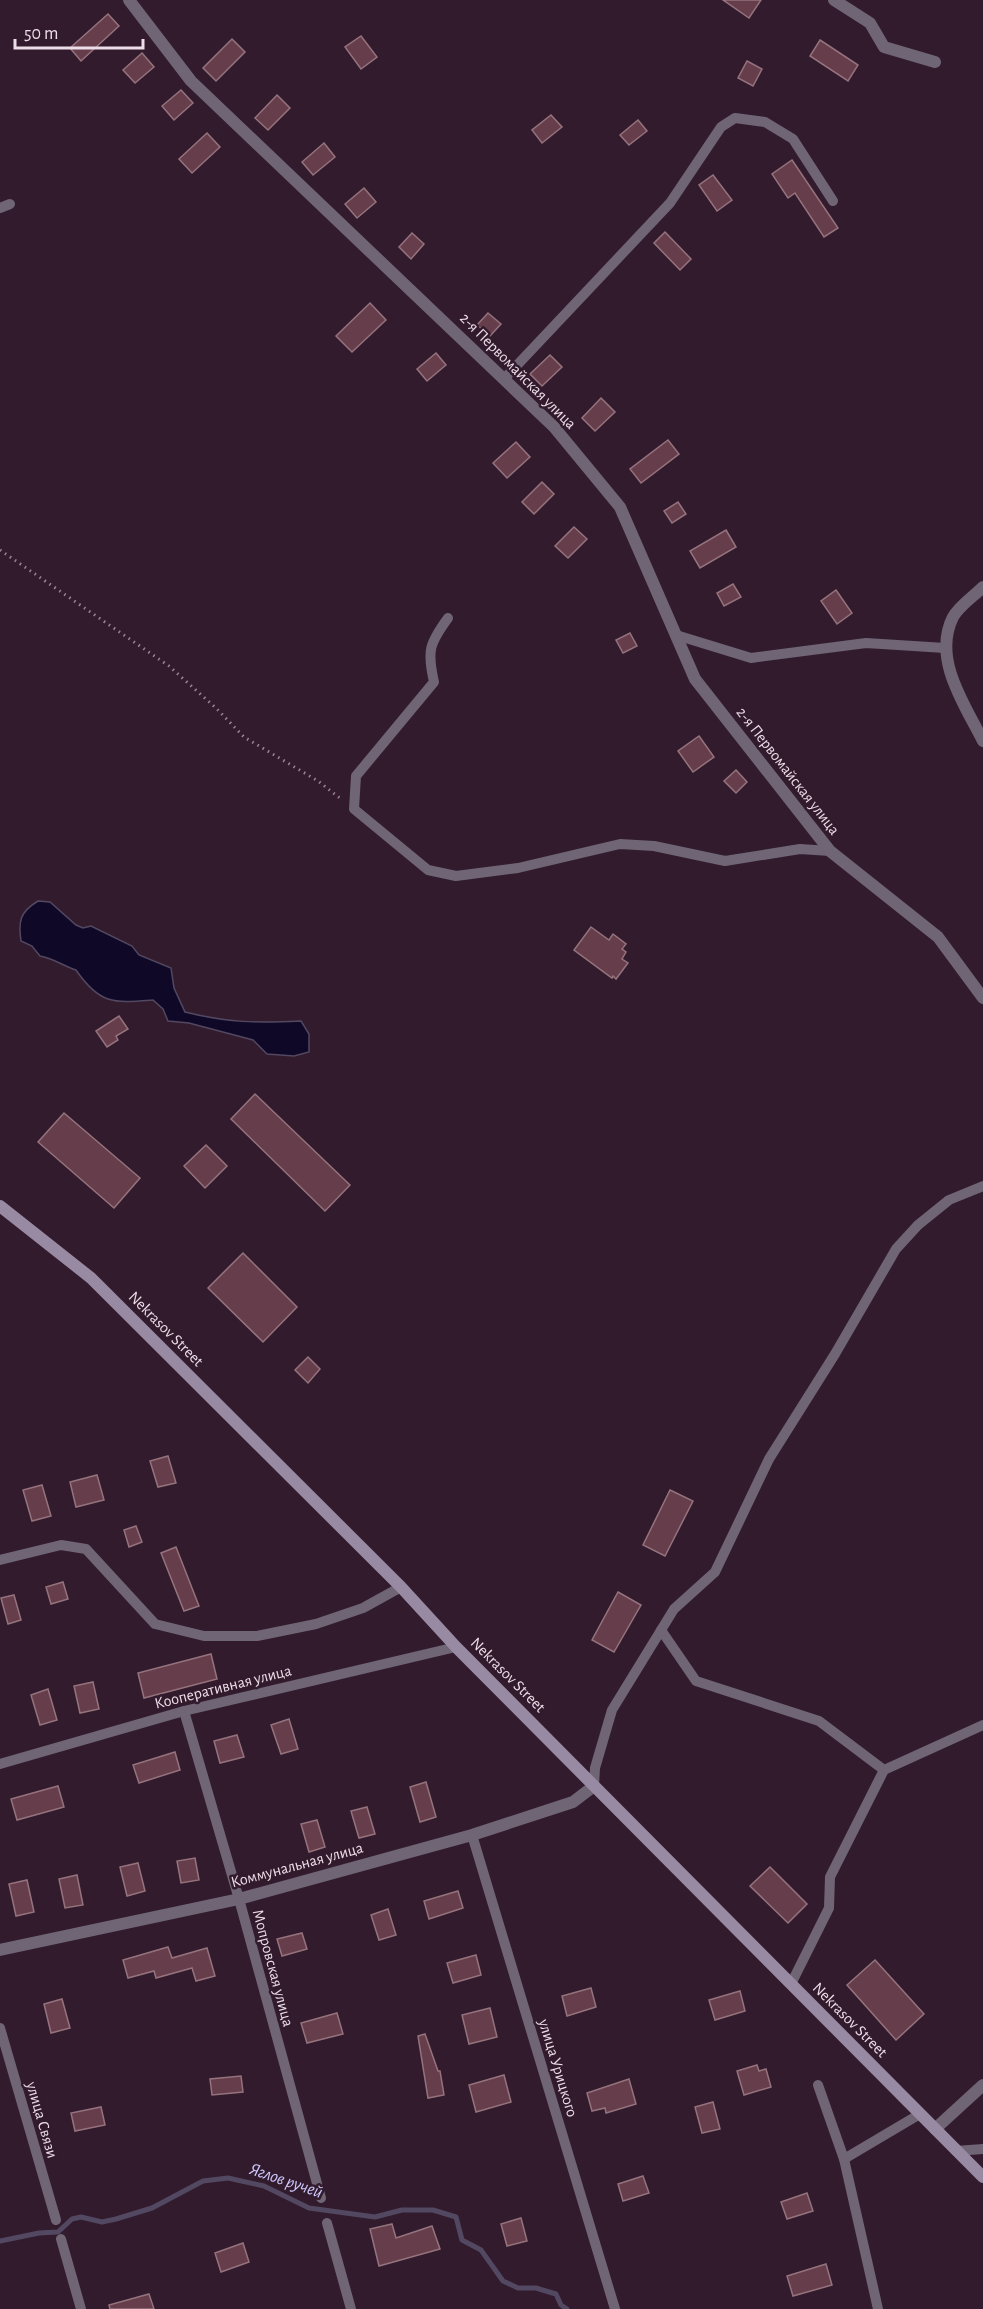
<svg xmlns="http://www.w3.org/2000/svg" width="983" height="2309" font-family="'Alegreya Sans',sans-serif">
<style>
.water{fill:#0f0827;stroke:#524861;stroke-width:1.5}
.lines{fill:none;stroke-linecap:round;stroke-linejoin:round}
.stream{stroke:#524861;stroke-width:5}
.building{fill:#663d4b;stroke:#95737d;stroke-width:1.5}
.path{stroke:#988594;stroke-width:3;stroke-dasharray:1.5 4.5;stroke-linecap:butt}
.lane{stroke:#6f6575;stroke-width:10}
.street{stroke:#6f6575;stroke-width:12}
.secondary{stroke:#998aa3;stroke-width:12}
.labels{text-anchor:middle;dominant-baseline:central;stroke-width:5;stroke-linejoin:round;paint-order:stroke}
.street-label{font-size:16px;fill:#eddde9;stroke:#321b2d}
.water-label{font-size:18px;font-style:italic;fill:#cdc9fd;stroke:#321b2d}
</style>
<rect width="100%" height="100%" fill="#321b2d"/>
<path class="water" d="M 38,901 L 50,902 L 76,925 L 83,928 L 91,926 L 132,946 L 139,955 L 171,968 L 174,988 L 185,1012 C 229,1023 256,1023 301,1021 L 309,1034 L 309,1052 L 294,1056 L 267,1054 L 253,1040 L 189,1023 L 168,1021 L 163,1009 L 153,1000 C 114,1003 100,1005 76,970 C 63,966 53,958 40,956 L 32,946 L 21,941 C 18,921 20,912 38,901 Z"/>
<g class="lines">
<path class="stream" d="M 0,2241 L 39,2233 L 58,2232 L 72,2219 L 81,2217 L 102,2222 L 116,2219 L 152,2208 L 203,2181 L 228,2178 L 264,2186 L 309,2208 L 375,2217 L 402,2210 L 433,2210 L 456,2217 L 462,2240 L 481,2250 L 503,2281 L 518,2288 L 536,2288 L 556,2294 L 561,2305 L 567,2309"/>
</g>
<g class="building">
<path d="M 723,0 L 761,0 L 749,18 Z"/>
<path d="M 108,14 L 119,26 L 81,61 L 70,48 Z"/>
<path d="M 361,36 L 377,57 L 361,69 L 345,47 Z"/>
<path d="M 232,39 L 245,52 L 216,81 L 203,68 Z"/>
<path d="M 820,40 L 858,65 L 848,81 L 810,56 Z"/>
<path d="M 142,53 L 154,67 L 135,83 L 123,70 Z"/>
<path d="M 747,61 L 762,69 L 753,86 L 738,78 Z"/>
<path d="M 181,90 L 193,103 L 174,120 L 162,106 Z"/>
<path d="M 277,95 L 290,108 L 268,130 L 255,118 Z"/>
<path d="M 551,115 L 562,127 L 542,143 L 532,130 Z"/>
<path d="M 638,120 L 647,131 L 629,145 L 620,135 Z"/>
<path d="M 207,133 L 220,147 L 192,173 L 179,159 Z"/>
<path d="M 324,143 L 335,157 L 313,175 L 302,162 Z"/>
<path d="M 792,160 L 838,228 L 824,237 L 795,193 L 788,198 L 772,174 Z"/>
<path d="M 713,175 L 732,200 L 717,211 L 699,185 Z"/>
<path d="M 364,188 L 376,202 L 357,218 L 345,204 Z"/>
<path d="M 665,232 L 691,259 L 680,270 L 654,243 Z"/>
<path d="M 412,233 L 424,244 L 411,259 L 399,247 Z"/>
<path d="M 370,303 L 386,320 L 352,352 L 336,336 Z"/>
<path d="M 488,313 L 501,324 L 490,336 L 477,325 Z"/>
<path d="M 436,353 L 446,365 L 427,381 L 417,369 Z"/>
<path d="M 550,355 L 562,367 L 542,386 L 530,374 Z"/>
<path d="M 601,398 L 615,412 L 595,431 L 582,418 Z"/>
<path d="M 668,440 L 679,454 L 641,483 L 630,469 Z"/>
<path d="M 516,442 L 530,457 L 507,478 L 493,463 Z"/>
<path d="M 542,482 L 554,494 L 534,514 L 522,502 Z"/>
<path d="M 678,502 L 686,514 L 672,523 L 664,511 Z"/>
<path d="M 574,527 L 587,539 L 568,558 L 555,546 Z"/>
<path d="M 726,530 L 736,547 L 700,568 L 690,551 Z"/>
<path d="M 733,584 L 741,597 L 724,606 L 717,593 Z"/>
<path d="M 836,590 L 852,613 L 837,624 L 821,601 Z"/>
<path d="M 630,633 L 637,646 L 623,653 L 616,640 Z"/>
<path d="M 699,736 L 714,757 L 693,772 L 678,751 Z"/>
<path d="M 736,770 L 747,782 L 736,793 L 724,781 Z"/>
<path d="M 591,927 L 609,940 L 613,934 L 626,944 L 622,949 L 626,952 L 622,959 L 628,963 L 616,979 L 613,976 L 612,978 L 574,950 Z"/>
<path d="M 119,1016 L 128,1029 L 116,1036 L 118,1040 L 107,1047 L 96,1031 Z"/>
<path d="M 255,1094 L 350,1185 L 325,1211 L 231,1119 Z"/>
<path d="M 64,1113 L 140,1178 L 114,1208 L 38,1142 Z"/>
<path d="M 206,1145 L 227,1166 L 205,1188 L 184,1166 Z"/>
<path d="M 243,1253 L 297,1307 L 263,1342 L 208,1288 Z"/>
<path d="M 308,1357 L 320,1369 L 308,1383 L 295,1370 Z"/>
<path d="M 168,1456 L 176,1483 L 158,1487 L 150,1461 Z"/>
<path d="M 97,1475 L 104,1500 L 76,1507 L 70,1482 Z"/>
<path d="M 42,1485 L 51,1516 L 32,1521 L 23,1490 Z"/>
<path d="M 670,1490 L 693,1501 L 665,1556 L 643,1545 Z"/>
<path d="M 136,1526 L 142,1542 L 129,1547 L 124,1530 Z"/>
<path d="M 176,1547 L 199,1606 L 184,1611 L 161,1553 Z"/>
<path d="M 63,1582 L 68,1599 L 51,1604 L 46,1587 Z"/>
<path d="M 618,1592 L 641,1605 L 614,1652 L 592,1640 Z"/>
<path d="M 14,1595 L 21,1620 L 8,1624 L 1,1598 Z"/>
<path d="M 211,1654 L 217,1679 L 144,1698 L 138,1673 Z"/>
<path d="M 93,1682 L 99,1709 L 80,1713 L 74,1686 Z"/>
<path d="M 48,1689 L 57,1720 L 40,1725 L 31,1695 Z"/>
<path d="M 289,1719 L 298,1749 L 281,1754 L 271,1725 Z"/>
<path d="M 237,1735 L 244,1757 L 220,1763 L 214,1741 Z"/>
<path d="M 175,1752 L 180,1770 L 139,1783 L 133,1765 Z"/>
<path d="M 426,1782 L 436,1817 L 420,1822 L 410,1787 Z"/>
<path d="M 58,1786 L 64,1807 L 17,1820 L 11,1799 Z"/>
<path d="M 367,1807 L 375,1834 L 359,1838 L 351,1811 Z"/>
<path d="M 317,1820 L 325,1847 L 309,1852 L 301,1824 Z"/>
<path d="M 195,1858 L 199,1880 L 181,1883 L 177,1861 Z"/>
<path d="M 138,1863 L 145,1891 L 127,1896 L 120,1867 Z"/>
<path d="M 770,1867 L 807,1904 L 788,1923 L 750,1886 Z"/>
<path d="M 77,1875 L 83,1905 L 65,1908 L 59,1879 Z"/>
<path d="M 27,1880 L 34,1912 L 16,1916 L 9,1884 Z"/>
<path d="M 458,1891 L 463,1908 L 429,1919 L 424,1901 Z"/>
<path d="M 388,1909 L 396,1935 L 379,1940 L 371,1915 Z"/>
<path d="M 302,1933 L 307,1949 L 282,1956 L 277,1939 Z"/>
<path d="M 168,1947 L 172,1958 L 207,1948 L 215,1976 L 196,1981 L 192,1968 L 156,1978 L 154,1971 L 128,1978 L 123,1960 Z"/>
<path d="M 476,1955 L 481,1975 L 453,1983 L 447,1963 Z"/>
<path d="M 875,1960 L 924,2014 L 896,2040 L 847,1985 Z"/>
<path d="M 591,1988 L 596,2007 L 567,2016 L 562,1996 Z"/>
<path d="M 740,1991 L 745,2011 L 715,2020 L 709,2000 Z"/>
<path d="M 62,1999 L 70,2028 L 51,2033 L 44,2004 Z"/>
<path d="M 490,2008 L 497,2037 L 469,2044 L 462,2015 Z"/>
<path d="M 337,2013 L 343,2034 L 307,2043 L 301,2023 Z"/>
<path d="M 425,2034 L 438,2071 L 440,2071 L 444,2095 L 428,2098 L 418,2036 Z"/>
<path d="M 757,2065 L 759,2071 L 766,2069 L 771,2087 L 744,2095 L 737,2071 Z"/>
<path d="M 504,2075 L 511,2102 L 476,2112 L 469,2085 Z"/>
<path d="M 241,2076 L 243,2092 L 212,2095 L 210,2079 Z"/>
<path d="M 629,2079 L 636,2104 L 606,2113 L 605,2108 L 592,2111 L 587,2093 Z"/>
<path d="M 713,2102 L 720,2129 L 702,2133 L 695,2107 Z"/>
<path d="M 101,2107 L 105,2125 L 75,2131 L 71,2113 Z"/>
<path d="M 643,2176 L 649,2193 L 623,2201 L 618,2184 Z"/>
<path d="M 807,2193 L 813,2211 L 787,2219 L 781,2202 Z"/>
<path d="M 521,2218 L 527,2241 L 507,2246 L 501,2224 Z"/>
<path d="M 392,2224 L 396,2238 L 432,2226 L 440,2249 L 379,2266 L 370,2229 Z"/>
<path d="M 243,2243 L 249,2262 L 221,2272 L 215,2253 Z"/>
<path d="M 826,2264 L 832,2285 L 793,2296 L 787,2276 Z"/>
<path d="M 149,2294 L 154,2309 L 110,2309 L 109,2305 Z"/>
</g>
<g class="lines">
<path class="path" d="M 0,550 L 169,666 L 216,708 L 244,737 L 318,781 L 341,799"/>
<g class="lane">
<path d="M 0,208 L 10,204"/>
<path d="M 504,379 L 670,203 L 721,127 L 735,118 L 765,122 L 793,139 L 833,201"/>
<path d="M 448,618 C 429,644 427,651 434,682 L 356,776 L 354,809 L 428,870 L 456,876 L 518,868 L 620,844 L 654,846 L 725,861 L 800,849 L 830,851"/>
<path d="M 676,635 L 751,658 L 866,643 L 945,648"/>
<path d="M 0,1560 L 61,1545 L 86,1549 L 155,1624 L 204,1636 L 257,1636 L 316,1624 L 363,1608 L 401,1587"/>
<path d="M 661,1630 L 696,1681 L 819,1721 L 884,1770"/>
<path d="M 184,1711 L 239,1899 L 321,2198"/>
<path d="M 0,1764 L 184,1711 L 456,1647"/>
<path d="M 594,1786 L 595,1768 L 612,1710 L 674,1609 L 715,1572 L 769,1459 L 835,1354 L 896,1249 L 918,1225 L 949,1200 L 983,1186"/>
<path d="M 472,1835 L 615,2309"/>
<path d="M 791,1984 L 829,1908 L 830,1877 L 884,1770 L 983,1725"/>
<path d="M 0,2028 L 56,2220"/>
<path d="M 818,2085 L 844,2159 L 878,2309"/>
<path d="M 956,2151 L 983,2149"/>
<path d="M 844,2159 L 920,2114"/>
<path d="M 327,2223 L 351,2309"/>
<path d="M 61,2239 L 81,2309"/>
</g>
<g class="street">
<path d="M 129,0 L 191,81 L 554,427 L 620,507 L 695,679 L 830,851 L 938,937 L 983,998"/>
<path d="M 834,0 L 870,23 L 884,47 L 935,62"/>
<path d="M 983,587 C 974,596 959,606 953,617 C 932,659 965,705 983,741"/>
<path d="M 0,1950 L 239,1899 L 472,1835 L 573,1802 L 594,1786"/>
<path d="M 935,2129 L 983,2085"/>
</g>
<path class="secondary" d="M 0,1206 L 91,1278 L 401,1587 L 456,1647 L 983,2177"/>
</g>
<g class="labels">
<g class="street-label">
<text transform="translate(518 371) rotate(45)">2-я Первомайская улица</text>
<text transform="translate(788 771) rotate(52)">2-я Первомайская улица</text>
<text transform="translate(166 1329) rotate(45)">Nekrasov Street</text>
<text transform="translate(508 1675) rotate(45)">Nekrasov Street</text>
<text transform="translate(223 1687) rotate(-14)">Кооперативная улица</text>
<text transform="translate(297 1865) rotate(-15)">Коммунальная улица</text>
<text transform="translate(273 1968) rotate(75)">Мопровская улица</text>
<text transform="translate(850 2020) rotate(45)">Nekrasov Street</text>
<text transform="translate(558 2068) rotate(73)">улица Урицкого</text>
<text transform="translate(42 2120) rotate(74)">улица Связи</text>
</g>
<g class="water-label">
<text transform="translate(286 2181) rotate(19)">Яглов ручей</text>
</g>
</g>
<path d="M15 39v9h128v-9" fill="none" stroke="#eddde9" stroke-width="3"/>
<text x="24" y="39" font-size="18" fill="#eddde9" stroke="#321b2d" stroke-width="4.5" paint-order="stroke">50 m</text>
</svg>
